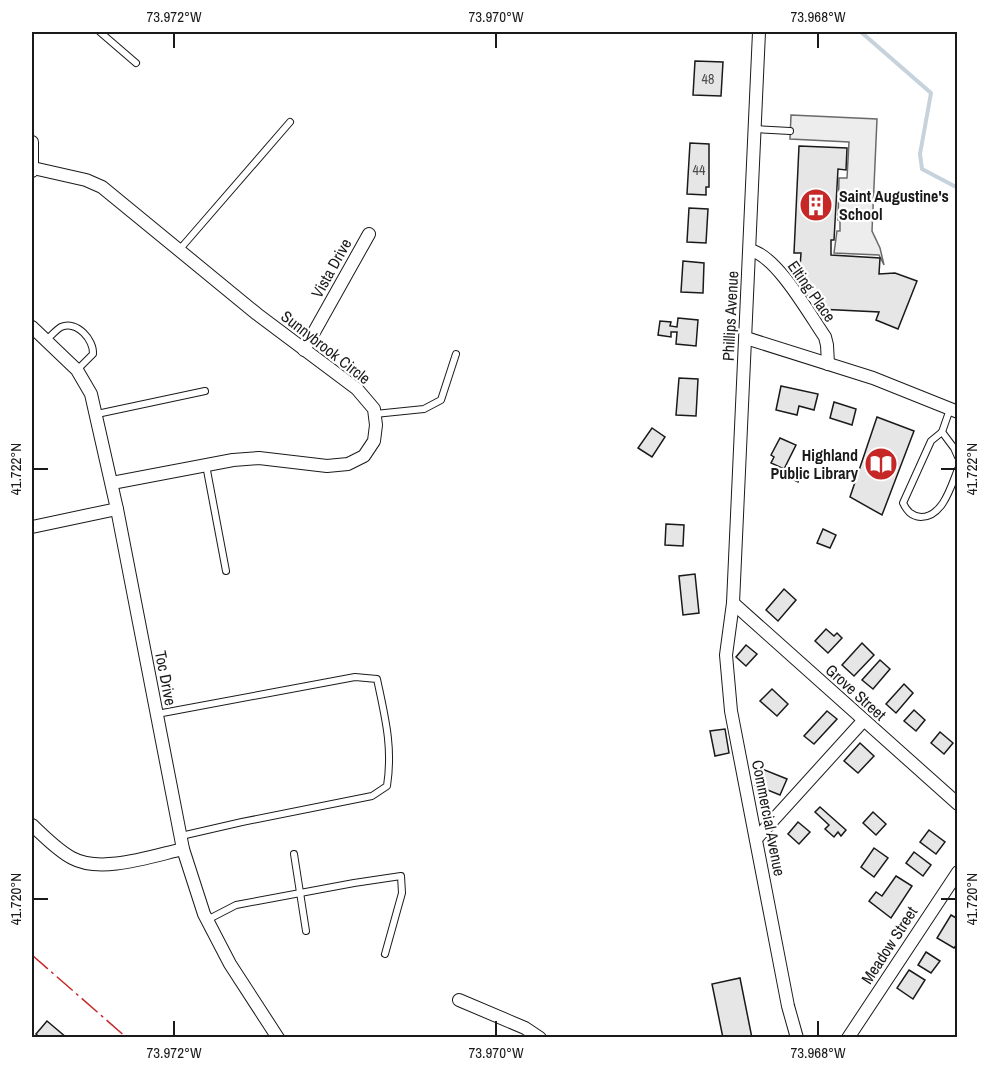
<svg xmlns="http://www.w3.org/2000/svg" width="989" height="1069" font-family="'Archivo Narrow',sans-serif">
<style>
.parking{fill:#ededed;stroke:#6a6a6a;stroke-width:1.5}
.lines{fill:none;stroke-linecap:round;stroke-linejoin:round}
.stream{stroke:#c6d2dc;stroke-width:4}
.building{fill:#e6e6e6;stroke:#1a1a1a;stroke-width:1.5}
.service-casing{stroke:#1a1a1a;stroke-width:8}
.minor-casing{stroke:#1a1a1a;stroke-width:14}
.service{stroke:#fff;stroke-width:6}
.minor{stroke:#fff;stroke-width:12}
.power{stroke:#c62828;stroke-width:1.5;stroke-dasharray:21 4.5 3 4.5;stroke-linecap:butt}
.ticks{fill:none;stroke:#1a1a1a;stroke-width:2}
.labels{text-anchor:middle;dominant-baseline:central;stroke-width:4.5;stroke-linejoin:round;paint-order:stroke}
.number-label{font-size:14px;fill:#4d4d4d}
.poi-label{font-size:16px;font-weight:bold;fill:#1a1a1a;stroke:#fff;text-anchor:start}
.street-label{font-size:16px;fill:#1a1a1a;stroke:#fff}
.neatline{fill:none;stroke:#1a1a1a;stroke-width:2}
.ticks-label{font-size:15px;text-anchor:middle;fill:#1a1a1a}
</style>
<rect width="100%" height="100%" fill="#fff"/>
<path class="parking" d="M 791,115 L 877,119 L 872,231 L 880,248 L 884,265 L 879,255 L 834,253 L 837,231 L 840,231 L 840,220 L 838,220 L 839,178 L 847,178 L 849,142 L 790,139 Z"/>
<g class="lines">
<path class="stream" d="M 861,32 L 931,93 L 920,154 L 922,169 L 958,188"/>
</g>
<g class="building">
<path d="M 695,61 L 723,62 L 721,96 L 693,95 Z"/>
<path d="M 690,143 L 709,144 L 709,187 L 706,187 L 706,195 L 687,194 Z"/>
<path d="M 799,146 L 847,148 L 846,170 L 838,169 L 834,240 L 831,240 L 831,255 L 880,258 L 879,274 L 895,273 L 917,281 L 898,329 L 876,320 L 879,312 L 818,309 L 818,298 L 809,297 L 802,289 L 803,281 L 799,281 L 801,253 L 794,253 Z"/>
<path d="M 689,208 L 708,209 L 706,243 L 687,242 Z"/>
<path d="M 683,261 L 704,263 L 703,293 L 681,292 Z"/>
<path d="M 678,318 L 698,320 L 696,346 L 676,344 L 677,332 L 671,332 L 671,337 L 658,335 L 660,321 L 671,322 L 670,326 L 677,327 Z"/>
<path d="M 679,378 L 698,379 L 696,416 L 676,415 Z"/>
<path d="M 781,386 L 818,394 L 814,410 L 799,406 L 797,415 L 776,410 Z"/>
<path d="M 834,402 L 856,409 L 852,425 L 830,418 Z"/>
<path d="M 877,417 L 914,431 L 882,515 L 850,497 Z"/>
<path d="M 652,428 L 665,437 L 652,457 L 638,448 Z"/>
<path d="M 780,438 L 796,445 L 784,469 L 771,463 L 774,457 L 771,455 Z"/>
<path d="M 793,471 L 801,474 L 798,482 L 790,478 Z"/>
<path d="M 666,524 L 684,525 L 683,546 L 665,545 Z"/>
<path d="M 823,529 L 836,535 L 830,548 L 817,543 Z"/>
<path d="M 695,574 L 699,613 L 683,615 L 679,576 Z"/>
<path d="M 784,589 L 796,600 L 778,621 L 766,610 Z"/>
<path d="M 826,629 L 834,636 L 837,633 L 842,638 L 828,653 L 815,641 Z"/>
<path d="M 862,643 L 874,655 L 854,676 L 842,665 Z"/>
<path d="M 746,645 L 757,654 L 746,666 L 736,657 Z"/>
<path d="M 880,660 L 890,669 L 873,689 L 862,680 Z"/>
<path d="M 904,684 L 913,693 L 896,713 L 886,704 Z"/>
<path d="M 772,689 L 788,704 L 777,716 L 760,701 Z"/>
<path d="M 914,710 L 925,720 L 916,731 L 904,721 Z"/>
<path d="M 827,711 L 837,719 L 814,744 L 804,736 Z"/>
<path d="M 725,729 L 729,753 L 715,756 L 710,731 Z"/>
<path d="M 940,732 L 953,743 L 944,754 L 931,743 Z"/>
<path d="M 860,743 L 874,756 L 858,773 L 844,761 Z"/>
<path d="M 762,769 L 787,779 L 780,795 L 755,785 Z"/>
<path d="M 820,807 L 846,830 L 841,836 L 838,832 L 834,837 L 825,829 L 829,825 L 815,812 Z"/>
<path d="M 873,812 L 886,824 L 876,835 L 863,823 Z"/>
<path d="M 798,822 L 810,832 L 799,844 L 788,834 Z"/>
<path d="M 929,830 L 945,842 L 936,854 L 920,842 Z"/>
<path d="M 874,848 L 888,858 L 874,877 L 861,867 Z"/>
<path d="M 914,852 L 931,865 L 923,876 L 906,863 Z"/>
<path d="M 896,876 L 912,886 L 891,918 L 869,901 L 876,892 L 882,896 Z"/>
<path d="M 951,915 L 958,919 L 958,943 L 954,948 L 937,938 Z"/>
<path d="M 926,952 L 940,961 L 931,973 L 918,965 Z"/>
<path d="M 909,970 L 925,980 L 913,999 L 897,988 Z"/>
<path d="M 740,978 L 752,1038 L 723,1038 L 712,984 Z"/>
<path d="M 47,1021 L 67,1038 L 40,1038 L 36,1034 Z"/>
</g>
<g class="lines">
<g class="service-casing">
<g id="service">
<path d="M 100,32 L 136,63"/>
<path d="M 755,129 L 790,131"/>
<path d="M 180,249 L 290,122"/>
<path d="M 46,340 C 51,336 56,330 61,327 C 77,320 94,340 93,354 L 77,370"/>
<path d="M 950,409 L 942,432 L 931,441 L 903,503 C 907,511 911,516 921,517 C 943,517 951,486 958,469"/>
<path d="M 97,414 L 205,391"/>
<path d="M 375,414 L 424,409 L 441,400 L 456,354"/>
<path d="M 942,432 L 954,448 L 958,457"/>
<path d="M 206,465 L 226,571"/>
<path d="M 157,714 L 355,677 L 377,679 C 385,717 393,747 387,786 L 372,796 L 242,822 L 181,836"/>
<path d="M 294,854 L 306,931"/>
<path d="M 207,920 L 236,905 L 354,883 L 401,876 L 402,893 L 385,954"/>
</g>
</g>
<g class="minor-casing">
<g id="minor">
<path d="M 759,32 L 733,603 L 726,655 L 731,711 L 788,1006 L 797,1038"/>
<path d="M 32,142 L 32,171"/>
<path d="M 33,168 L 86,180 L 102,187 L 257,314 L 357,389 L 374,409 L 376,425 L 374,441 L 364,456 L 348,464 L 327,466 L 259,458 L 233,460 L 112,483"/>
<path d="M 750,250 C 777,256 809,314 825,337 L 827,345 L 828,364"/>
<path d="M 32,327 L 77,370 L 91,394 L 117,509 L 183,849 L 204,914 L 230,964 L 278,1038"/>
<path d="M 746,338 L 873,378 L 958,412"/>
<path d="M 304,350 L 369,234"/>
<path d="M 32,527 L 117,509"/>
<path d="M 733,603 L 958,804"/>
<path d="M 32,825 C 44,836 57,850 72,858 C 101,874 152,856 183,849"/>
<path d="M 756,839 L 863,721"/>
<path d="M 459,1000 L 525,1028 L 540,1038"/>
<path d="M 848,1038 L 958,872"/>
</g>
</g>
<use href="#service" class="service"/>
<use href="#minor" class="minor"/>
<path class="power" d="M 32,955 L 127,1038"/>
</g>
<path class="ticks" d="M 174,33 L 174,48M 496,33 L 496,48M 818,33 L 818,48M 33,469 L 48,469M 941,469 L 956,469M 33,899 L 48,899M 941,899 L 956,899M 174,1021 L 174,1036M 496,1021 L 496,1036M 818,1021 L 818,1036"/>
<defs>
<g id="building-disc" transform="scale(1.725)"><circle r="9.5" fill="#c62828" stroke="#fff"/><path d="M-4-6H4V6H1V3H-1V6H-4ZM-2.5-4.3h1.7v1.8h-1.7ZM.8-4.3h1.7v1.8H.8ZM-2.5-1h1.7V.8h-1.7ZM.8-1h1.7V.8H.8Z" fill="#fff"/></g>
<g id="library-disc" transform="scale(1.725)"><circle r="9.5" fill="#c62828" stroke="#fff"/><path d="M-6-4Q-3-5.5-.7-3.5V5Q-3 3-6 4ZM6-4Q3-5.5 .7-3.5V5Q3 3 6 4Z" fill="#fff"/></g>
</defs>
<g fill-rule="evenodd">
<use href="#building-disc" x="816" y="205"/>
<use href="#library-disc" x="881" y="464"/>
</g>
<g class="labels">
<g class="number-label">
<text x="708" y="79">48</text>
<text x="699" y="170">44</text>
</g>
<g class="poi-label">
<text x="839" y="196">Saint Augustine's<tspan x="839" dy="18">School</tspan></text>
<text x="858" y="455" text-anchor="end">Highland<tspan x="858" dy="18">Public Library</tspan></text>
</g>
<g class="street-label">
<text transform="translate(331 268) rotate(-61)">Vista Drive</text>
<text transform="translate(812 291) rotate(55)">Elting Place</text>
<text transform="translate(730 316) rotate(-87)">Phillips Avenue</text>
<text transform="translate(326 347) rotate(38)">Sunnybrook Circle</text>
<text transform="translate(166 678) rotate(79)">Toc Drive</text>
<text transform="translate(856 692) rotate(42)">Grove Street</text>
<text transform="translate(769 818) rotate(79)">Commercial Avenue</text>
<text transform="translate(889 945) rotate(-57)">Meadow Street</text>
</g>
</g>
<rect width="989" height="1069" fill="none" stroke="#ffffff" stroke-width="66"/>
<rect x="33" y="33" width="923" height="1003" class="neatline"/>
<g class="ticks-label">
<text x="174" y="22">73.972°W</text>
<text x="496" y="22">73.970°W</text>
<text x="818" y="22">73.968°W</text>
<text transform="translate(16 469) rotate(-90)" y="5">41.722°N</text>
<text transform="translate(972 469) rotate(-90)" y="5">41.722°N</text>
<text transform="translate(16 899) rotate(-90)" y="5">41.720°N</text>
<text transform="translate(972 899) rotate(-90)" y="5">41.720°N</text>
<text x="174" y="1058">73.972°W</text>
<text x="496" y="1058">73.970°W</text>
<text x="818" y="1058">73.968°W</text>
</g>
</svg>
